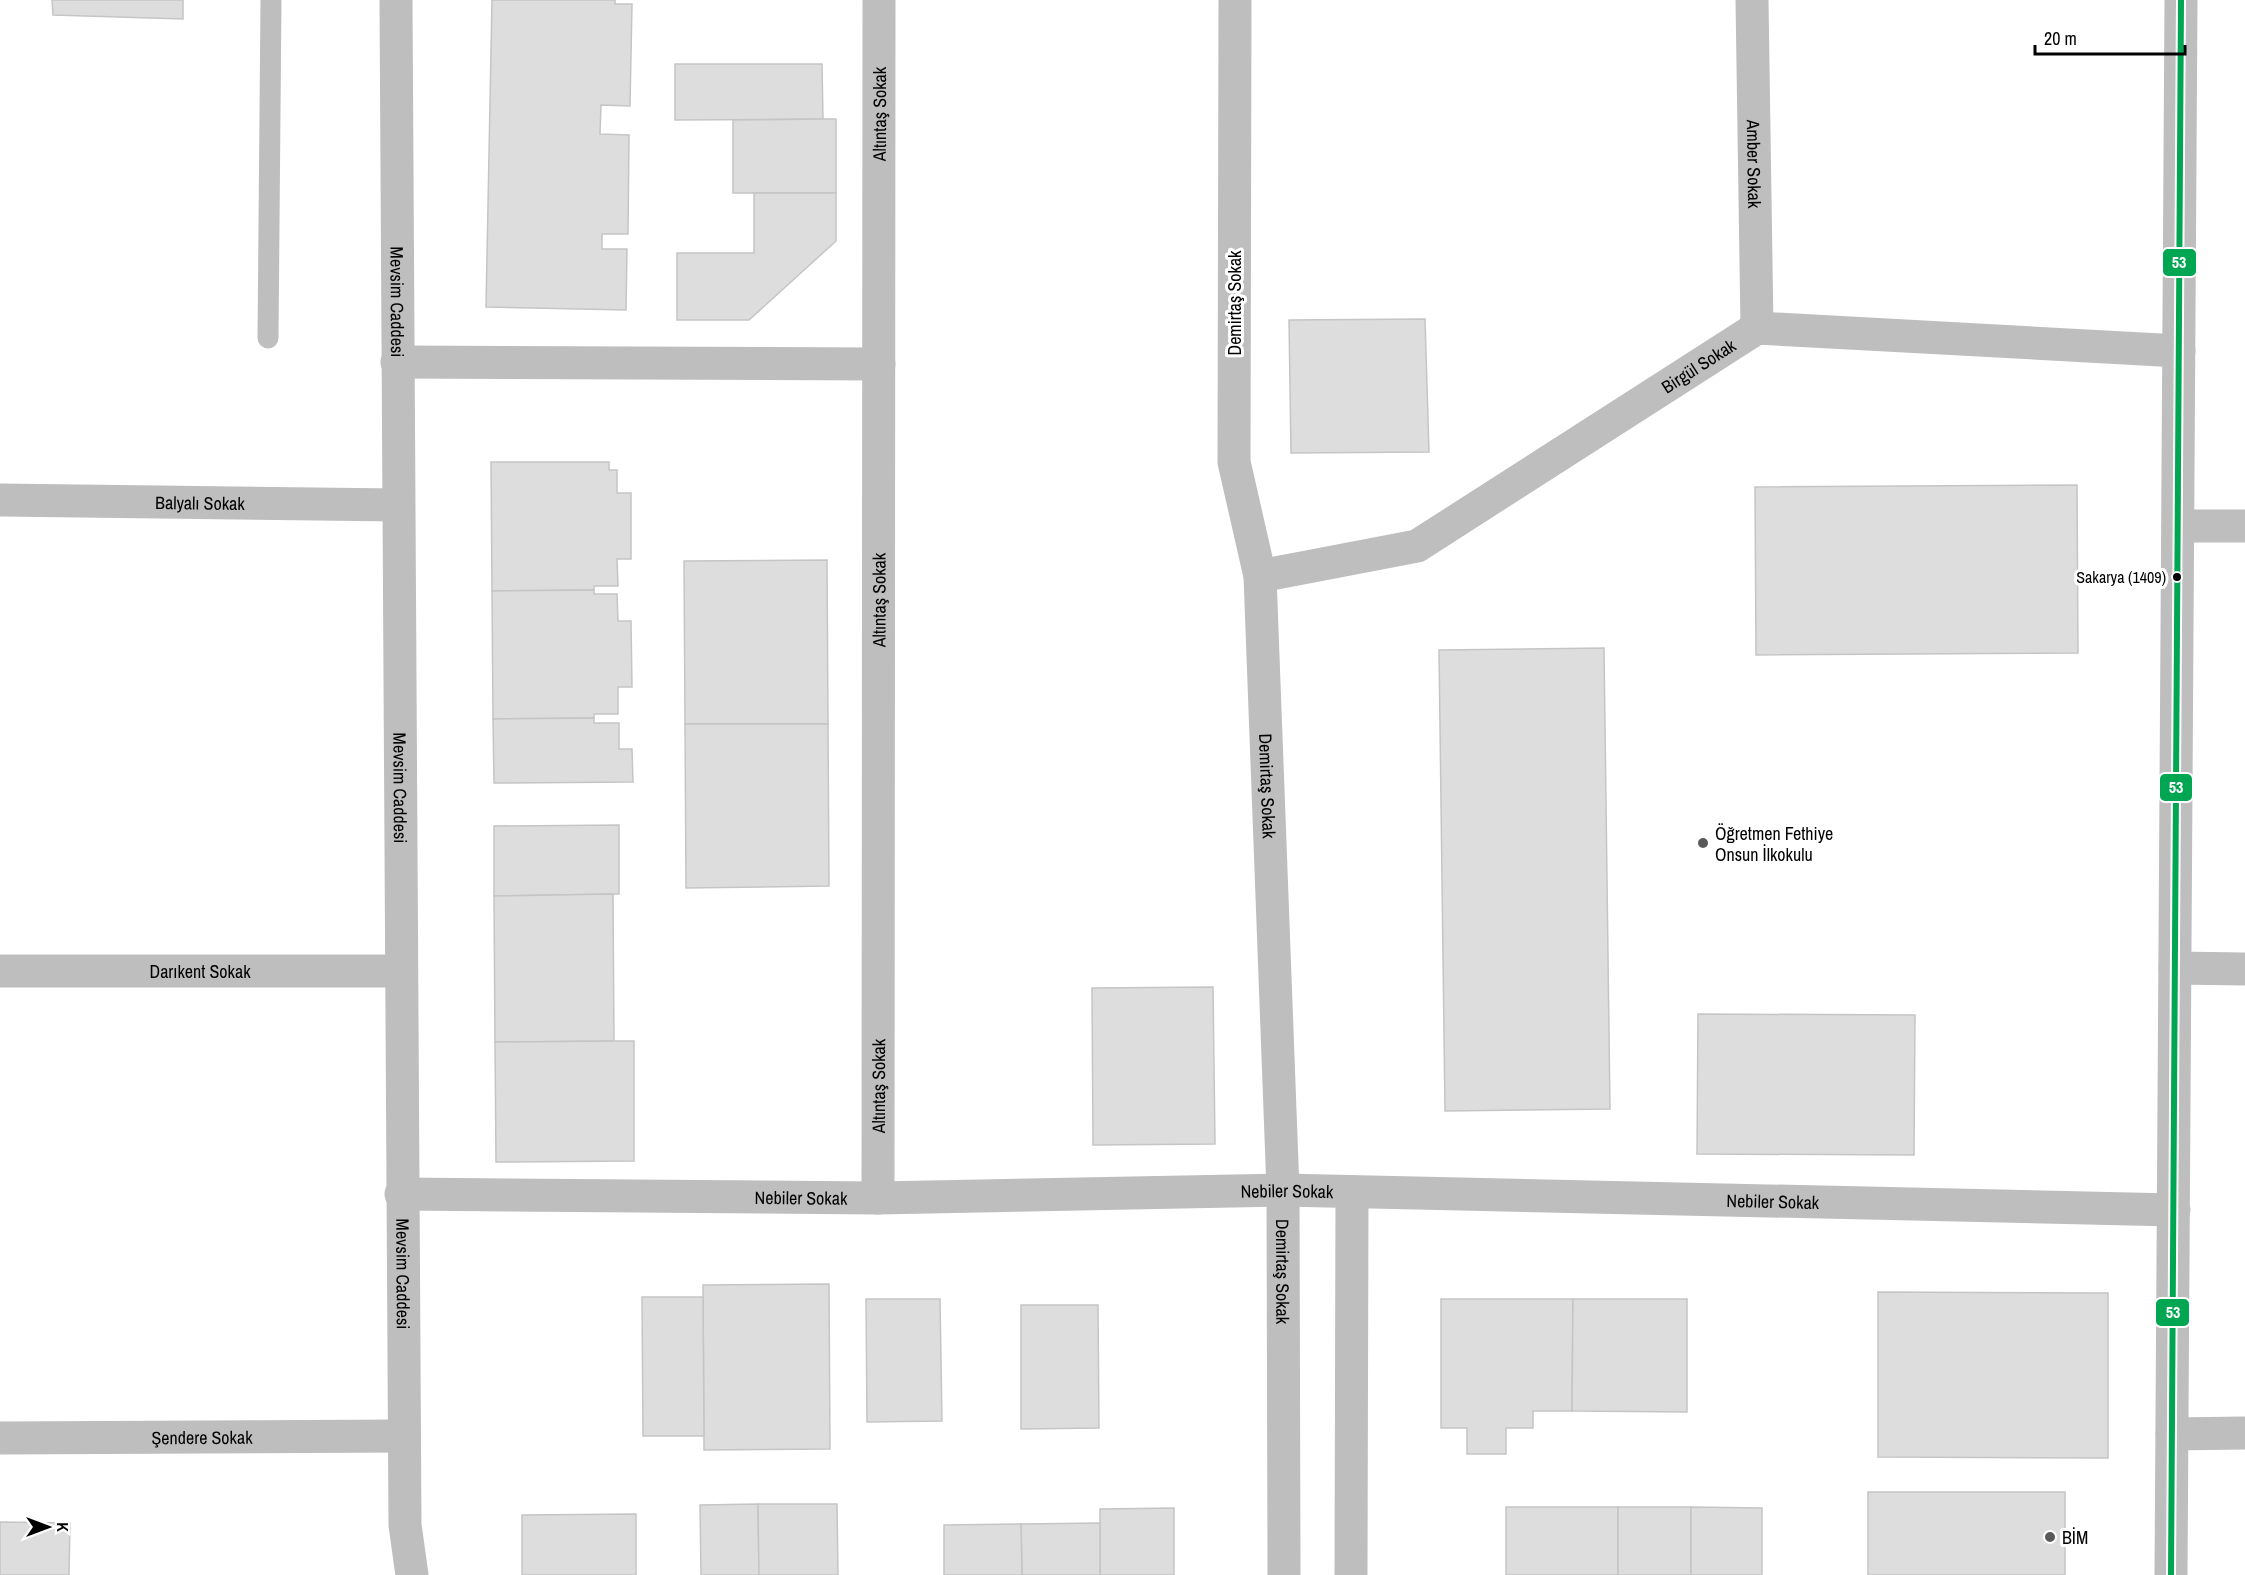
<svg xmlns="http://www.w3.org/2000/svg" width="2245" height="1575" font-family="'Archivo Narrow',sans-serif">
<style>
.building{fill:#ddd;stroke:#c5c5c5;stroke-width:1.5}
.lines{fill:none;stroke-linecap:round;stroke-linejoin:round}
.service{stroke:#bebebe;stroke-width:21}
.minor{stroke:#bebebe;stroke-width:33}
.tertiary{stroke:#bebebe;stroke-width:33}
.bus-1-casing{stroke:#fff;stroke-width:10}
.bus-1{stroke:#00a651;stroke-width:6}
.bus-dot{fill:#000;stroke:#fff;stroke-width:2}
.poi-dot{fill:#595959;stroke:#fff;stroke-width:2}
.labels{text-anchor:middle;dominant-baseline:central;stroke-width:6;stroke-linejoin:round;paint-order:stroke}
.bus-label{font-size:16px;fill:#000;stroke:#fff;text-anchor:end}
.street-label{font-size:18px;fill:#000;stroke:#fff}
.poi-label{font-size:18px;fill:#000;stroke:#fff;text-anchor:start}
.line-badge{stroke:#fff;stroke-width:2}
.badge-label{font-size:16px;text-anchor:middle;font-weight:bold;fill:#fff}
</style>
<rect width="100%" height="100%" fill="#fff"/>
<g class="building">
<path d="M 52,0 L 183,0 L 183,19 L 53,15 Z"/>
<path d="M 492,0 L 615,0 L 615,4 L 632,4 L 630,106 L 601,105 L 600,134 L 629,135 L 628,234 L 602,234 L 602,249 L 627,249 L 626,310 L 486,307 Z"/>
<path d="M 675,64 L 822,64 L 823,119 L 675,120 Z"/>
<path d="M 823,119 L 836,119 L 836,193 L 733,193 L 733,120 Z"/>
<path d="M 754,193 L 836,193 L 836,241 L 749,320 L 677,320 L 677,253 L 754,253 Z"/>
<path d="M 1425,319 L 1429,452 L 1291,453 L 1289,320 Z"/>
<path d="M 491,462 L 609,462 L 609,470 L 617,470 L 617,493 L 631,493 L 631,559 L 617,559 L 618,586 L 594,586 L 594,590 L 492,591 Z"/>
<path d="M 2077,485 L 2078,653 L 1756,655 L 1755,487 Z"/>
<path d="M 827,560 L 828,724 L 685,724 L 684,561 Z"/>
<path d="M 594,590 L 594,594 L 617,594 L 618,621 L 631,621 L 632,687 L 618,687 L 618,714 L 594,714 L 594,718 L 493,719 L 492,591 Z"/>
<path d="M 1604,648 L 1610,1109 L 1445,1111 L 1439,650 Z"/>
<path d="M 594,718 L 594,723 L 619,723 L 619,749 L 632,749 L 633,782 L 494,783 L 493,719 Z"/>
<path d="M 685,724 L 828,724 L 829,886 L 686,888 Z"/>
<path d="M 619,825 L 619,894 L 494,896 L 494,826 Z"/>
<path d="M 613,894 L 614,1041 L 495,1042 L 494,896 Z"/>
<path d="M 1213,987 L 1215,1144 L 1093,1145 L 1092,988 Z"/>
<path d="M 1698,1014 L 1915,1015 L 1914,1155 L 1697,1154 Z"/>
<path d="M 614,1041 L 634,1041 L 634,1161 L 496,1162 L 495,1042 Z"/>
<path d="M 829,1284 L 830,1449 L 704,1450 L 703,1285 Z"/>
<path d="M 1878,1292 L 2108,1293 L 2108,1458 L 1878,1457 Z"/>
<path d="M 642,1297 L 703,1297 L 704,1436 L 643,1436 Z"/>
<path d="M 866,1299 L 940,1299 L 942,1421 L 867,1422 Z"/>
<path d="M 1441,1299 L 1573,1299 L 1572,1411 L 1533,1411 L 1533,1428 L 1506,1428 L 1506,1454 L 1467,1454 L 1467,1428 L 1441,1428 Z"/>
<path d="M 1573,1299 L 1687,1299 L 1687,1412 L 1572,1411 Z"/>
<path d="M 1021,1305 L 1098,1305 L 1099,1428 L 1021,1429 Z"/>
<rect x="1868" y="1492" width="197" height="83"/>
<path d="M 758,1504 L 759,1575 L 701,1575 L 700,1505 Z"/>
<path d="M 758,1504 L 837,1504 L 838,1575 L 759,1575 Z"/>
<rect x="1506" y="1507" width="112" height="68"/>
<rect x="1618" y="1507" width="73" height="68"/>
<path d="M 1691,1507 L 1762,1508 L 1762,1575 L 1691,1575 Z"/>
<path d="M 1174,1508 L 1174,1575 L 1100,1575 L 1100,1509 Z"/>
<path d="M 636,1514 L 636,1575 L 522,1575 L 522,1515 Z"/>
<path d="M 0,1522 L 70,1523 L 69,1575 L 0,1575 Z"/>
<path d="M 1100,1523 L 1100,1575 L 1022,1575 L 1021,1524 Z"/>
<path d="M 1021,1524 L 1022,1575 L 944,1575 L 944,1525 Z"/>
</g>
<g class="lines">
<path class="service" d="M 268,338 L 271,0"/>
<g class="minor">
<path id="s1" d="M 1235,0 L 1234,462 L 1260,576 L 1283,1190 L 1284,1575"/>
<path id="s2" d="M 1752,0 L 1757,328"/>
<path d="M 397,362 L 879,364"/>
<path id="s3" d="M 0,500 L 398,505"/>
<path d="M 2178,526 L 2245,526"/>
<path id="s4" d="M 1260,576 L 1417,546 L 1757,328 L 2179,351"/>
<path d="M 2175,968 L 2245,969"/>
<path id="s5" d="M 0,971 L 400,971"/>
<path id="s6" d="M 401,1194 L 878,1198 L 1283,1190 L 2174,1210"/>
<path id="s7" d="M 878,1198 L 879,0"/>
<path d="M 2172,1434 L 2245,1433"/>
<path id="s8" d="M 0,1438 L 404,1436"/>
<path d="M 1351,1575 L 1352,1192"/>
</g>
<g class="tertiary">
<path id="s9" d="M 396,0 L 405,1525 L 412,1575"/>
<path d="M 2171,1575 L 2181,0"/>
</g>
<g class="bus-1-casing">
<path id="bus-1" d="M 2171,1575 L 2181,0"/>
</g>
<use href="#bus-1" class="bus-1"/>
</g>
<circle class="bus-dot" cx="2177" cy="577" r="5"/>
<g class="poi-dot">
<circle cx="1703" cy="843" r="6"/>
<circle cx="2050" cy="1537" r="6"/>
</g>
<g class="labels">
<g class="bus-label">
<text x="2166" y="577">Sakarya (1409)</text>
</g>
<g class="street-label">
<text stroke="none"><textPath href="#s7" startOffset="1084">Altıntaş Sokak</textPath></text>
<text stroke="none"><textPath href="#s2" startOffset="164">Amber Sokak</textPath></text>
<text stroke="none"><textPath href="#s9" startOffset="302">Mevsim Caddesi</textPath></text>
<text transform="translate(1234 303) rotate(-90)">Demirtaş Sokak</text>
<text stroke="none"><textPath href="#s4" startOffset="494">Birgül Sokak</textPath></text>
<text stroke="none"><textPath href="#s3" startOffset="200">Balyalı Sokak</textPath></text>
<text stroke="none"><textPath href="#s7" startOffset="598">Altıntaş Sokak</textPath></text>
<text stroke="none"><textPath href="#s1" startOffset="789">Demirtaş Sokak</textPath></text>
<text stroke="none"><textPath href="#s9" startOffset="788">Mevsim Caddesi</textPath></text>
<text stroke="none"><textPath href="#s5" startOffset="200">Darıkent Sokak</textPath></text>
<text stroke="none"><textPath href="#s7" startOffset="112">Altıntaş Sokak</textPath></text>
<text stroke="none"><textPath href="#s6" startOffset="886">Nebiler Sokak</textPath></text>
<text stroke="none"><textPath href="#s6" startOffset="400">Nebiler Sokak</textPath></text>
<text stroke="none"><textPath href="#s6" startOffset="1372">Nebiler Sokak</textPath></text>
<text stroke="none"><textPath href="#s1" startOffset="1275">Demirtaş Sokak</textPath></text>
<text stroke="none"><textPath href="#s9" startOffset="1274">Mevsim Caddesi</textPath></text>
<text stroke="none"><textPath href="#s8" startOffset="202">Şendere Sokak</textPath></text>
</g>
<g class="poi-label">
<text x="1715" y="833">Öğretmen Fethiye<tspan x="1715" dy="21">Onsun İlkokulu</tspan></text>
<text x="2062" y="1537">BİM</text>
</g>
</g>
<g class="line-badge">
<rect x="2162" y="248" width="35" height="29" rx="6" fill="#00a651"/>
<rect x="2159" y="773" width="34" height="29" rx="6" fill="#00a651"/>
<rect x="2155" y="1298" width="35" height="29" rx="6" fill="#00a651"/>
</g>
<g class="badge-label">
<text x="2179" y="268">53</text>
<text x="2176" y="793">53</text>
<text x="2173" y="1318">53</text>
</g>
<g transform="translate(48 1527) rotate(90)" stroke="#ffffff" stroke-width="4.5" paint-order="stroke">
<path d="M0-4.5L10 22L0 15L-10 22Z" fill="#000000"/>
<text y="-9" font-size="16" font-weight="bold" text-anchor="middle" fill="#000000">K</text>
</g>
<path d="M2035 45v9h150v-9" fill="none" stroke="#000000" stroke-width="3"/>
<text x="2044" y="45" font-size="18" fill="#000000" stroke="#ffffff" stroke-width="4.5" paint-order="stroke">20 m</text>
</svg>
